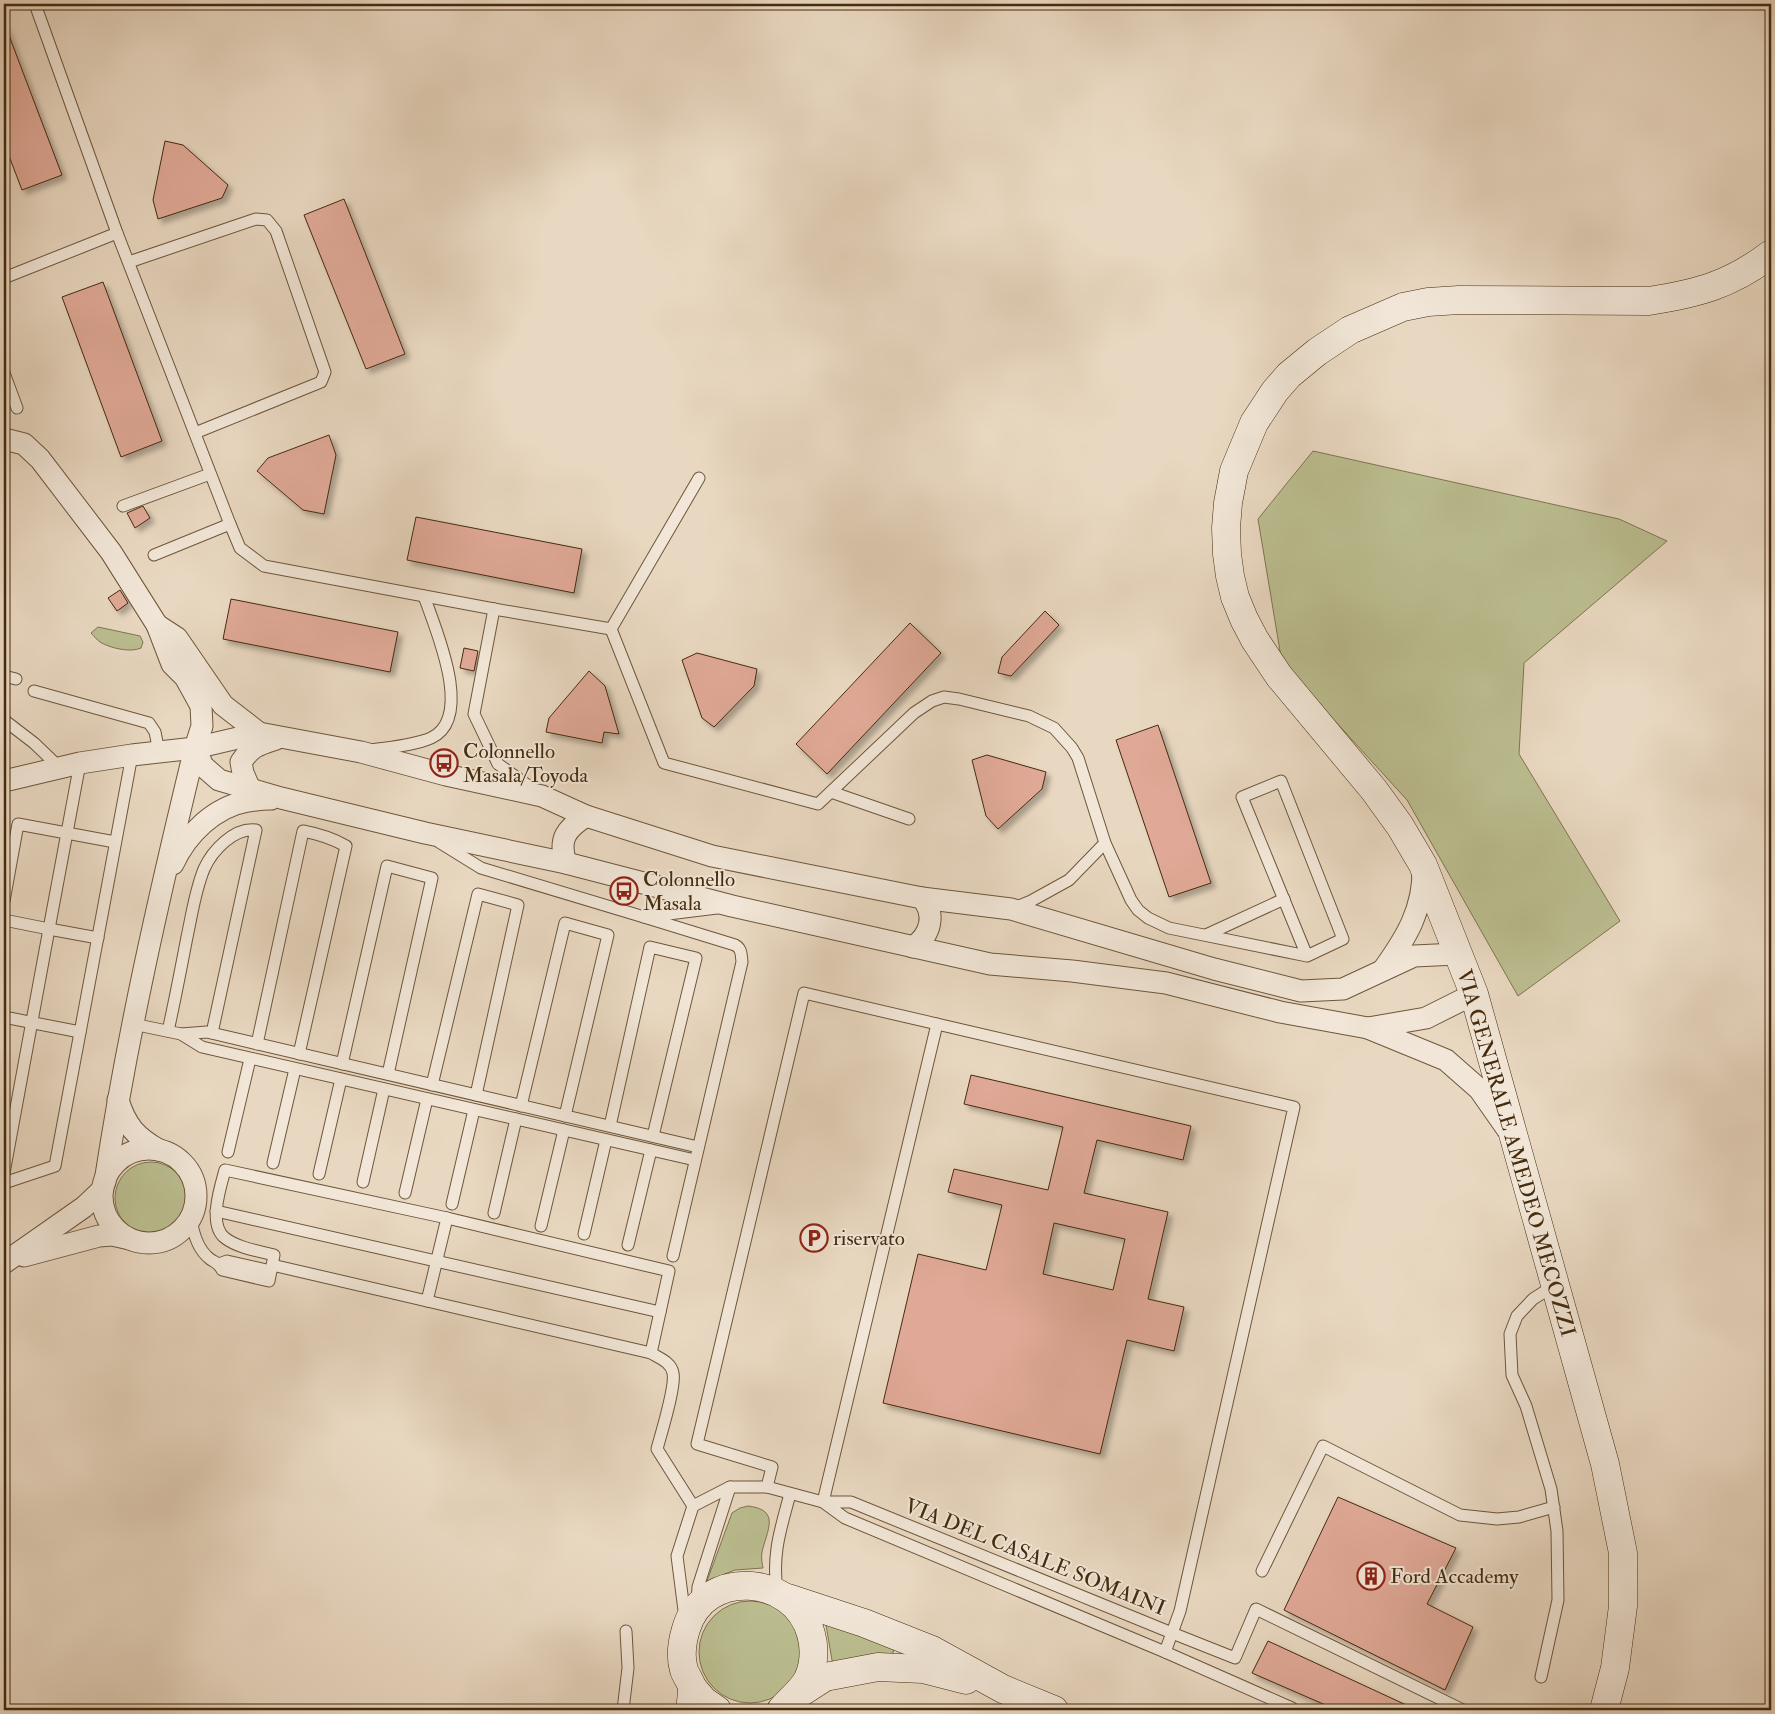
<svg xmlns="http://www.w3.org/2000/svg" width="1775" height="1714" font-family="'IM FELL Double Pica',serif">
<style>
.green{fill:#bbbe90;stroke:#80744f}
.building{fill:#e0a997;stroke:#452b0e;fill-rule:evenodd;filter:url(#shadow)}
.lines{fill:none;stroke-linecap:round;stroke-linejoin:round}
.lane-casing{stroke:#6e563b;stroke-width:13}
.street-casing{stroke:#6e563b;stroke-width:23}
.secondary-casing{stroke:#452b0e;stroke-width:29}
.lane{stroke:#f1e6d7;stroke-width:11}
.street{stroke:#f1e6d7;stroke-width:21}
.secondary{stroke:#f1e6d7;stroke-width:28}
.labels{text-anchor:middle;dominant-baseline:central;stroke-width:4;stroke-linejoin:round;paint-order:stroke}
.poi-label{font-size:21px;fill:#452b0e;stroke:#f1e6d7;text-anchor:start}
.street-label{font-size:21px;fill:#452b0e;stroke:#f1e6d7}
</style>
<defs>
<filter id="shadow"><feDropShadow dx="4.5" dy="4.5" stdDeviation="2.5" flood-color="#0004"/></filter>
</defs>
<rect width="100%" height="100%" fill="#e9d8c1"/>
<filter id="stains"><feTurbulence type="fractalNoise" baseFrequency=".004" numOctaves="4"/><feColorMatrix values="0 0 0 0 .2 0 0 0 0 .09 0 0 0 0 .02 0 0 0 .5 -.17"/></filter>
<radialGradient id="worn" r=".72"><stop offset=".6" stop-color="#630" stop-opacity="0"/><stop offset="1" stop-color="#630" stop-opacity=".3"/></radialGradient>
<g class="green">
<path d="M 1313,451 L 1619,519 L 1667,541 L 1524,663 L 1519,754 L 1620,921 L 1518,996 L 1407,800 L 1282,663 L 1258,519 Z"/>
<path d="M 98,627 L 140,636 L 143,642 L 141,648 C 130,653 110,648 100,642 C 97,640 94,636 91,633 Z"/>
<circle cx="151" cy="1198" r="36"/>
<path d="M 748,1506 C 781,1510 767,1530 762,1552 C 761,1557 762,1563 763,1568 L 735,1570 L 707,1581 L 732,1513 L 740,1508 Z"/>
<circle cx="750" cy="1652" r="51"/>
<path d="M 829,1620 L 894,1647 L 893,1653 L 833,1666 L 826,1625 Z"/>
</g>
<g class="building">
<path d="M 4,25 L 5,25 L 62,175 L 22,190 L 4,143 Z"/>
<path d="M 165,141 L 183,145 L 228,185 L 222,198 L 158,219 L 153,200 Z"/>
<path d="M 344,199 L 405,354 L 366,369 L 304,215 Z"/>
<path d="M 103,282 L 162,441 L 121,457 L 62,297 Z"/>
<path d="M 329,435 L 336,455 L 324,514 L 303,510 L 257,471 L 268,458 Z"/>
<path d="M 143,506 L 150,518 L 135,528 L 127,513 Z"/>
<path d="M 416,517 L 582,549 L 574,593 L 407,560 Z"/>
<path d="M 120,590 L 128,603 L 117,611 L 108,598 Z"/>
<path d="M 231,599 L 398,632 L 390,672 L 223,639 Z"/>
<path d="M 1045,611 L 1059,625 L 1011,676 L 998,673 L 1002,657 Z"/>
<path d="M 910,623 L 941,653 L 827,774 L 796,744 Z"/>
<path d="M 464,648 L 478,651 L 474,671 L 460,668 Z"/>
<path d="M 697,653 L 757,669 L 754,686 L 714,727 L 702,718 L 682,660 Z"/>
<path d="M 589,671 L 605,686 L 619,734 L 604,732 L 602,743 L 546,732 L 549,718 Z"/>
<path d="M 1158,725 L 1211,883 L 1169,897 L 1116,740 Z"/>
<path d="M 987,755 L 1046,772 L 1042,789 L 998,829 L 986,816 L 972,760 Z"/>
<path d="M 971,1075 L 1191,1126 L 1183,1160 L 1097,1140 L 1084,1193 L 1168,1212 L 1148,1299 L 1184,1307 L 1174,1351 L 1127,1340 L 1100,1454 L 883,1403 L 918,1254 L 986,1270 L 1002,1205 L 948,1192 L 954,1169 L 1048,1190 L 1063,1127 L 964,1104 ZM 1054,1223 L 1125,1239 L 1113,1290 L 1043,1274 Z"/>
<path d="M 1338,1497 L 1456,1548 L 1427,1604 L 1473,1627 L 1445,1690 L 1284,1610 Z"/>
<path d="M 1268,1641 L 1417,1710 L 1337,1710 L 1252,1673 Z"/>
</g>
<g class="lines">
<g class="lane-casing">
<g id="lane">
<path d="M 35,4 L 117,233 L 230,524 L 240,548 L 264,566 L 494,609 L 611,629 L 664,763 L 818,804 L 914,713 L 932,701 L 944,697 L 959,699 L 1029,716 L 1054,728 L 1072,748 L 1078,758 L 1105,843 L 1131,900 L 1138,910 L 1148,918 L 1169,928 L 1307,956 L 1343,939 L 1281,781 L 1242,797 L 1307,956"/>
<path d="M 129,262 L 256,219 L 267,220 L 276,231 L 325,372 L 321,382 L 195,433"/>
<path d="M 4,278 L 117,233"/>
<path d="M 4,373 L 17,408"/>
<path d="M 123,506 L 210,474"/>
<path d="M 154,555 L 230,524"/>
<path d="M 494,609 L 474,714 L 498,764 L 533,789"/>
<path d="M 611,629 L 699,478"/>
<path d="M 4,676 L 16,679"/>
<path d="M 34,691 L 149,723 L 155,732 L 159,752"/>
<path d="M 4,720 L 34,743 L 60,768"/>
<path d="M 370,750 C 390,747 412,746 431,738 C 475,718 435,628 424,596"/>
<path d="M 831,792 L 909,819"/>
<path d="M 439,842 L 481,868 L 644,917"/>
<path d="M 4,901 L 18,824 L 115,842"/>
<path d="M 1014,908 L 1031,901 L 1069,880 L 1105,843"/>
<path d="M 4,920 L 49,929 L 80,763"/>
<path d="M 1206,935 L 1284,899"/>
<path d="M 4,1017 L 80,1032"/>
<path d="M 133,1024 L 181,1034 L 207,1032 L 698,1147"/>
<path d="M 937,1024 L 1294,1107 L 1180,1611 L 1172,1633 L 1235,1658 L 1256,1609 L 1463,1710"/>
<path d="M 168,1031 C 175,1000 181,968 187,937 C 192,914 195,891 204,869 C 212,851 234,827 256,830 L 212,1033"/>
<path d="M 181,1034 L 202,1047 L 695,1160"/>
<path d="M 257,1044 L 303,831 C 319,834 332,838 346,846 L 299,1054"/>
<path d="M 342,1064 L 387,866 L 432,878 L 388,1074"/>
<path d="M 432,1085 L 478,894 L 518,905 L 476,1095"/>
<path d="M 521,1106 L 565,923 L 608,935 L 565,1116"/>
<path d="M 610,1126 L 650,947 L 696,958 L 653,1136"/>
<path d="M 228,1152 L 250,1059"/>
<path d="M 273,1163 L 295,1069"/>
<path d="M 4,1173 L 49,929 L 98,938"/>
<path d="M 319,1174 L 341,1079"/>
<path d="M 363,1182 L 384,1089"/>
<path d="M 4,1183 L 55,1166 L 132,755"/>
<path d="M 405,1193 L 427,1099"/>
<path d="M 452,1204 L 474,1110"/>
<path d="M 216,1211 L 660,1312"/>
<path d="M 494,1213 L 516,1119"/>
<path d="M 191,1218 C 193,1233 197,1249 210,1259 C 216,1263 219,1263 222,1270 L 269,1281 L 274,1255 C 259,1251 238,1248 225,1238 C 208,1225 220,1188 225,1170 L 447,1218 L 427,1301 L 272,1265"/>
<path d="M 541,1226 L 564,1130"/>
<path d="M 584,1234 L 606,1140"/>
<path d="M 628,1245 L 651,1150"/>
<path d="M 673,1256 L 742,962 C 741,954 742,949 735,945 L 644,917 L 717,908"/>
<path d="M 219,1264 L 227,1261 L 271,1271"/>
<path d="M 427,1301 L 651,1353 L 669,1271 L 447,1218"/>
<path d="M 651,1353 C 659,1358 671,1362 673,1373 C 676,1386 661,1434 657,1449 L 693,1506"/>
<path d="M 767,1487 L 772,1467 L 697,1444 L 804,993 L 937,1024 L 823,1502"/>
<path d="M 1262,1571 L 1323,1446 L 1460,1515 L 1497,1519 L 1519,1517 L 1554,1507"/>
<path d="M 777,1592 C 772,1554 780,1531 790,1494"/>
<path d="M 697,1603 L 698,1587 L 730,1487"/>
<path d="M 685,1618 L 677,1556 L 693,1506 L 730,1487 L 767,1487 L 823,1502 L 851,1502 L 1172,1633 L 1165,1652 L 845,1518 L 823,1502"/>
<path d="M 1165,1652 L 1292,1708"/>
<path d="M 1541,1677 L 1558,1600 L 1557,1531 L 1551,1489 L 1526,1406 L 1512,1375 L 1510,1334 L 1517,1316 L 1533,1299 L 1555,1285"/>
<path d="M 623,1710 L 628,1668 L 626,1631"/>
</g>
</g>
<g class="street-casing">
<g id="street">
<path d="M 4,439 L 24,444 L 40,459 L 111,552 L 157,625 L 172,664 L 185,677 L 201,706 L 202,726 L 195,748 C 160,892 127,1036 105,1182"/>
<path d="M 157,625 L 177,638 L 223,705 L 259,733"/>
<path d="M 195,748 L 203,766 L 219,780 L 281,798 L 425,833 L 566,863 L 732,906 L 990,964 L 1072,971 L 1166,983 L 1280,1012 L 1368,1028 L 1446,1060 L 1479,1089 L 1507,1129"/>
<path d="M 4,781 L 80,763 L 132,755 L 195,748 L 259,733 L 361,752 L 446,775 L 542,796 L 586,816 L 712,856 L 922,898 L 1011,909 L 1214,969 L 1301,991 L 1343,989 L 1414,956 L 1457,954"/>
<path d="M 250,789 L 243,773 L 241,762 C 252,746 258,745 276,739"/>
<path d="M 566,863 C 558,839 566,829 586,816"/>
<path d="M 173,864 C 187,834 214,807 248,801 C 255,800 263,799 271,799"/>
<path d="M 913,947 C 931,935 936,914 922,898"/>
<path d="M 1383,970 C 1406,938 1424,909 1423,868"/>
<path d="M 1368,1028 L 1426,1018 L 1474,994"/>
<path d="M 118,1100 C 126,1126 136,1137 159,1150"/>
<circle cx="149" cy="1196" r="47"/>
<path d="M 24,1256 L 99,1236 L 112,1235 L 130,1239"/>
<path d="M 4,1263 L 84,1207 L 103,1189"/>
</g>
</g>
<g class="secondary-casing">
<g id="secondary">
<path d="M 788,1598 L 864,1623 L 932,1650 L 1003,1689 L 1054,1710"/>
<path d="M 692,1687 L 704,1701 L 717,1710"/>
<path d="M 797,1695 L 825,1677 L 878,1667 L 923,1669 L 966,1680"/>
<path d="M 690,1710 C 691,1703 692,1695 692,1687 C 691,1682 686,1676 684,1670 C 680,1657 682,1642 686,1629 C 704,1567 795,1574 811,1634 C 815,1648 814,1665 808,1679 C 801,1692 790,1699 781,1710"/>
<path d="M 1604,1710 L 1615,1668 L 1623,1606 L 1623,1553 L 1605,1464 L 1474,994 L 1423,865 L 1400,826 L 1374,790 L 1279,676 L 1255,640 L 1244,619 L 1235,597 L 1230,576 L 1227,554 L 1226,528 L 1228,503 L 1234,471 L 1254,423 L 1275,391 L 1289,375 L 1317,352 L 1350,330 L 1403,307 L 1428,302 L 1459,300 L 1649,301 C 1699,293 1730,285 1771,254"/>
</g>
</g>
<use href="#lane" class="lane"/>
<use href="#street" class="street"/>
<use href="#secondary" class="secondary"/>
</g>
<defs>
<g id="bus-ring" transform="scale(1.4375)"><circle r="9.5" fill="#f1e6d7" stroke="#8f2418" stroke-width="1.5"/><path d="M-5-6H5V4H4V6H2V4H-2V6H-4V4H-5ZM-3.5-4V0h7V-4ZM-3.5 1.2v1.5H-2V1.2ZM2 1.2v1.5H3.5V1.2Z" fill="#8f2418"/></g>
<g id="parking-ring" transform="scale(1.4375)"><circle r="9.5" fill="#f1e6d7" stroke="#8f2418" stroke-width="1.5"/><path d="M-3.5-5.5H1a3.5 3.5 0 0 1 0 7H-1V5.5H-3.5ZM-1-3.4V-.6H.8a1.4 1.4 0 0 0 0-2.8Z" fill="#8f2418"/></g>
<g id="building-ring" transform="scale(1.4375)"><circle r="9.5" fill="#f1e6d7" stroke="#8f2418" stroke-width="1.5"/><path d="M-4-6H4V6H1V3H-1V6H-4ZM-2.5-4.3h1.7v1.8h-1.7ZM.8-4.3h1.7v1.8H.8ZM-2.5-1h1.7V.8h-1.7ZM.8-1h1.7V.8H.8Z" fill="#8f2418"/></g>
</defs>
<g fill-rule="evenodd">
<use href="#bus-ring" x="444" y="763"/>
<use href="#bus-ring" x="624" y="891"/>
<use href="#parking-ring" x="814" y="1238"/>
<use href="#building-ring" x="1371" y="1576"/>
</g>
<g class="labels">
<g class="poi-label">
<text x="463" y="751">Colonnello<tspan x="463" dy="24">Masala/Toyoda</tspan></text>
<text x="643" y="879">Colonnello<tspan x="643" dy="24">Masala</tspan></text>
<text x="833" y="1238">riservato</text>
<text x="1390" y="1576">Ford Accademy</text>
</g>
<g class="street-label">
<text transform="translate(1516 1153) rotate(74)">VIA GENERALE AMEDEO MECOZZI</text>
<text transform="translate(1035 1557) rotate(22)">VIA DEL CASALE SOMAINI</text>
</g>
</g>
<rect width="1775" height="1714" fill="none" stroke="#e9d8c1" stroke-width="20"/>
<rect x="5" y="5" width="1765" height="1704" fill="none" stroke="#452b0e" stroke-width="2.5"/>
<rect x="10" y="10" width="1755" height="1694" fill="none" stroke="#452b0e"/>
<rect width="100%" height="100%" filter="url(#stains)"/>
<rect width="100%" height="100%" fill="url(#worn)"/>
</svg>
